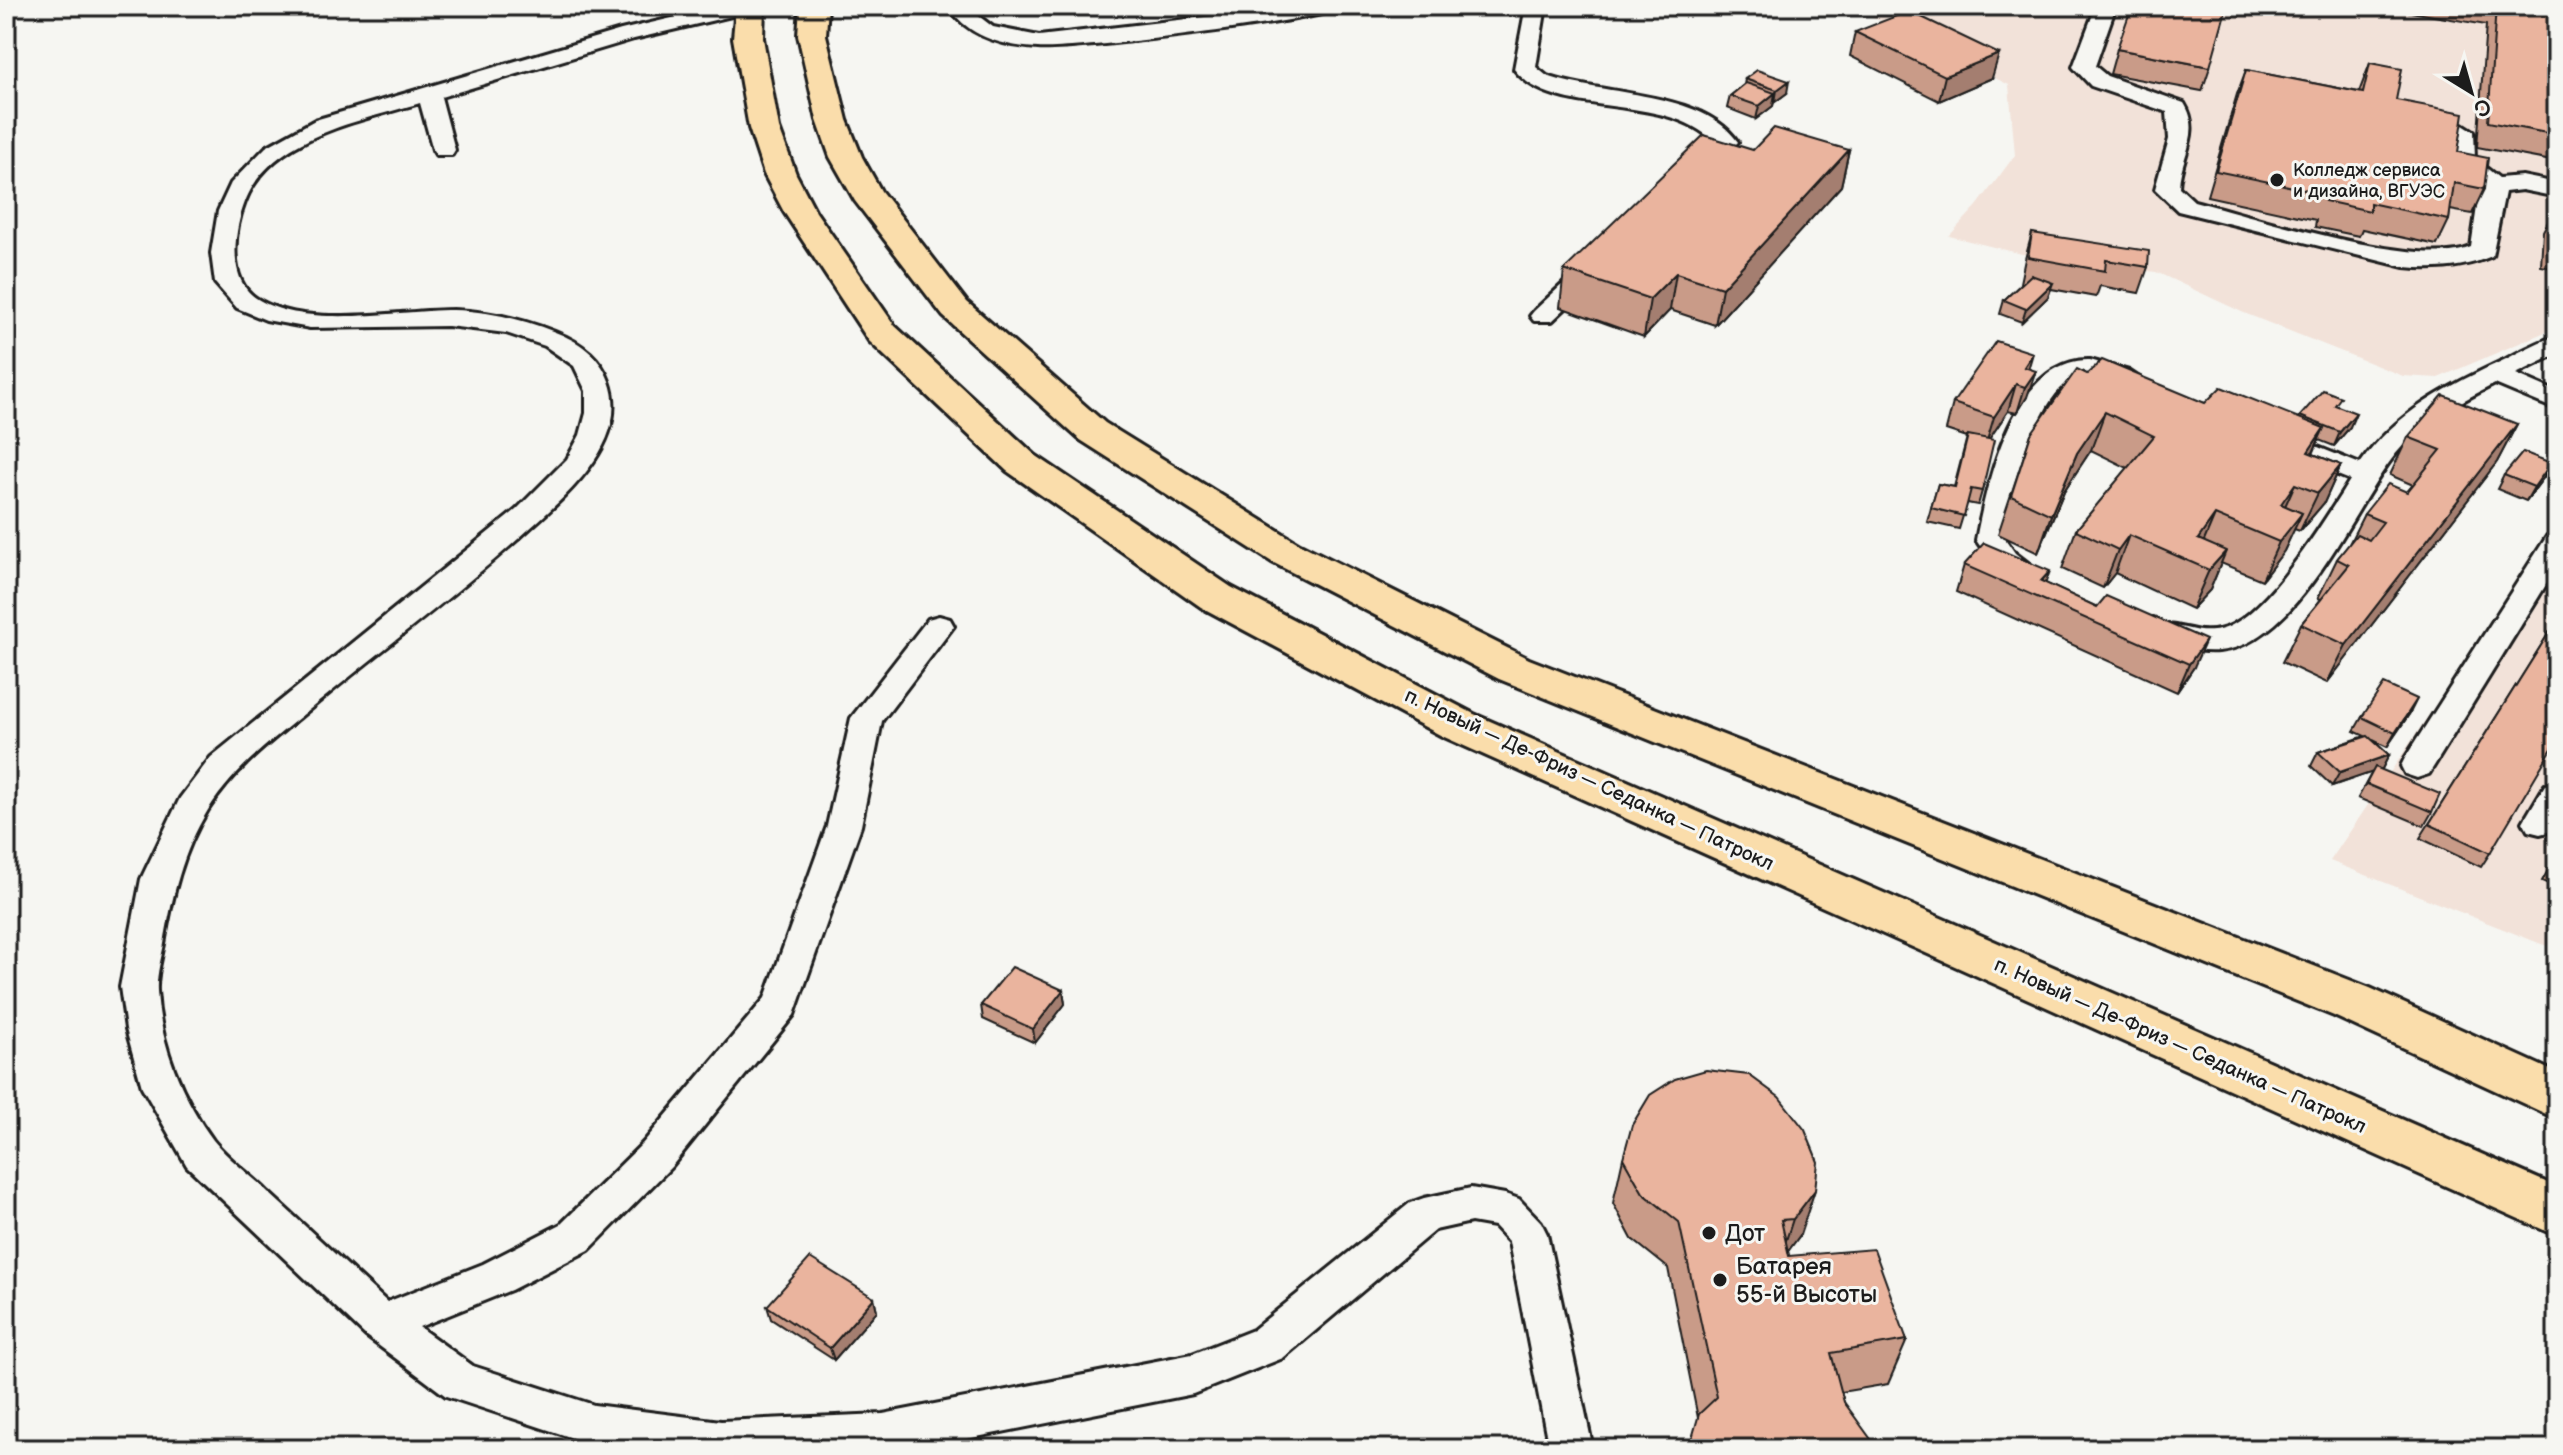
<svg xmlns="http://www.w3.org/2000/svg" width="2563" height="1455" font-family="'Balsamiq Sans',sans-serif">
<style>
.built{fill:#f2e2d9}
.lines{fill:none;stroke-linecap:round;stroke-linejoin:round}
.lane-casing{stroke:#1c1c1c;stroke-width:6}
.highway-casing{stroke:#1c1c1c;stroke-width:6}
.lane{fill:#f6f6f2;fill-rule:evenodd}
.highway{fill:#faddab;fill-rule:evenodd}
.wall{fill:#c99b88;stroke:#1c1c1c;stroke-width:2}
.shaded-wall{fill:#a47e6f;stroke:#1c1c1c;stroke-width:2}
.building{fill:#eab49e;stroke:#1c1c1c;stroke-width:2}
.poi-dot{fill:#1c1c1c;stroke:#f6f6f2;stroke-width:3}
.labels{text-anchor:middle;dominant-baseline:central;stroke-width:6;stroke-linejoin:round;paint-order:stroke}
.far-poi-label{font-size:18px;fill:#1c1c1c;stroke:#f6f6f2;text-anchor:start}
.street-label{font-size:20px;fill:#1c1c1c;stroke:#f6f6f2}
.near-poi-label{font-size:24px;fill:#1c1c1c;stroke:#f6f6f2;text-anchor:start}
</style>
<rect width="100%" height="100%" fill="#f6f6f2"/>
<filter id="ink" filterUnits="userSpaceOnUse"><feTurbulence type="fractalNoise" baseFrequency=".0125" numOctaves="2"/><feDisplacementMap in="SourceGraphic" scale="16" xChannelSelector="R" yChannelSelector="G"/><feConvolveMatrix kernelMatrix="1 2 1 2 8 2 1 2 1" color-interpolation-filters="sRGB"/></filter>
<g filter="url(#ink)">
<g class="built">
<path d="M 2557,6 L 2557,327 L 2438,378 L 2403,376 L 2244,313 L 2156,272 L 2022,254 L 1949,236 L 1977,206 L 2015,155 L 2009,85 L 1871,16 L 1863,7 Z"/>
<path d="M 2557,526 L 2557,950 L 2330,861 Z"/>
</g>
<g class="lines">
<g class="lane-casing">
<g id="lane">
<path d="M 723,6 L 760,6 L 757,10 L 634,39 L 441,97 L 455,150 L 452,155 L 436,155 L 433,150 L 420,103 C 361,121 270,136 245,202 C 234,230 227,279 256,298 C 304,330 398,310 453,310 C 488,311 522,319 555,332 C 578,341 600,355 609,381 C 631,441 567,495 528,530 C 460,592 386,646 315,705 C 276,737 235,767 208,810 C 182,852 172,897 164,944 C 161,959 156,976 157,991 C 160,1044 182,1098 213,1140 C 228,1159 251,1175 268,1192 C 308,1229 347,1265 387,1302 L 483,1264 L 561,1224 L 643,1143 L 765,998 L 827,826 L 851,718 L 928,619 L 939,616 L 950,619 L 954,626 L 882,721 L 861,826 L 794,1015 L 671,1167 L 589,1250 L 511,1290 L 419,1327 L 473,1366 L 594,1405 L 721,1421 L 883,1414 L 1192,1354 L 1253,1330 L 1410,1203 L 1424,1198 L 1471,1188 L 1505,1194 L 1519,1199 L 1541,1222 L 1547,1234 L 1593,1449 L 1549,1449 L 1509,1242 L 1494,1226 L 1471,1222 L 1435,1230 L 1283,1358 L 1193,1394 L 916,1449 L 620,1449 L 594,1445 L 446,1396 L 366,1336 L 187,1166 L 142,1087 L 126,1029 L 120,987 L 141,879 L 180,798 L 211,757 L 516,510 L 567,459 L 580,435 L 586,413 L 586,391 L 574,366 L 545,346 L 506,333 L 448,326 L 310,328 L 266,320 L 237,308 L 215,283 L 211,253 L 218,211 L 231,183 L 266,147 L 315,120 L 621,30 Z"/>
<path d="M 954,6 L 974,6 L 972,11 L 993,27 L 1039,36 L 1301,6 L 1344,6 C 1332,20 1069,51 1038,48 C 1005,46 971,38 952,11 Z"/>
<path d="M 1526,6 L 1546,6 L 1536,67 L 1547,76 C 1604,96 1702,90 1738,142 L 1703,177 L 1687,177 L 1683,172 L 1687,167 L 1714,142 C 1666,91 1552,121 1514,69 Z"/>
<path d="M 2096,6 L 2116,6 L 2095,66 L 2107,76 L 2184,103 C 2203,133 2180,156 2179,187 L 2194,201 C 2255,216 2419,270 2471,247 L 2479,193 L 2483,187 L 2451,161 L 2452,131 L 2463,124 L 2474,131 L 2475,159 L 2499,178 L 2522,176 L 2557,183 L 2557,197 L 2522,190 L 2505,192 L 2492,256 C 2464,268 2435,270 2405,267 L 2178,211 L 2155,189 L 2169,139 L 2167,112 L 2091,86 L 2073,67 Z"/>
<path d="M 1592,263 L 1601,265 L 1604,270 L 1601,275 L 1552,321 L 1534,321 L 1530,316 L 1534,311 L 1583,265 Z"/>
<path d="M 2557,336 L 2557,354 L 2516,374 L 2557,392 L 2557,410 L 2495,384 C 2457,403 2417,425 2391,460 C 2349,516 2297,643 2219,651 C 2197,653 2173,646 2152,640 L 2148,633 L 2152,626 C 2174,620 2196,636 2219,630 C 2265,620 2325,519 2350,480 L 2293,457 L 2289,451 L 2293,445 L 2313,445 L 2360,464 C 2396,412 2450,385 2506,359 C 2522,351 2539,341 2557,336 Z"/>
<path d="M 2090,360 L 2129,371 L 2147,383 L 2143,389 C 2122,394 2105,374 2083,376 C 2037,381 2012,502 2006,540 L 2015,553 L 2041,573 L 2036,580 C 2008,588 1990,561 1976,540 C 1987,482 2014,358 2090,360 Z"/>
<path d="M 2557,534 L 2557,567 L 2429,774 L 2417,778 L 2405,774 L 2401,766 L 2405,758 L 2547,536 Z"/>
<path d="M 2557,782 L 2557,822 L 2552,831 L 2540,834 L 2528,831 L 2523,822 L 2545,785 Z"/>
</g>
</g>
<g class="highway-casing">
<g id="highway">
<path d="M 736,6 L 764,6 L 763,38 L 779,128 L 796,174 L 816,212 L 895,326 L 1035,455 L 1231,587 L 1474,714 L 2557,1187 L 2557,1236 L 1442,736 L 1201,607 L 1007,471 L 869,341 L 784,212 L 764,174 L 749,128 L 733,38 Z"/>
<path d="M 800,6 L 828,6 L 826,35 L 847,120 L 862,157 L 881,191 L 967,302 L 1105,423 L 1300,544 L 1529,659 L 2370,988 L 2557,1073 L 2557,1119 L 2334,1016 L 1499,679 L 1272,562 L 1079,439 L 943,316 L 855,201 L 830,157 L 817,120 L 798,35 Z"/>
</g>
</g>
<use href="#lane" class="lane"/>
<use href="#highway" class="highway"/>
</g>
<g class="wall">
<path d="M 2376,6 L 2557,6 L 2557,162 L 2477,147 L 2486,25 Z"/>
<path d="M 1855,32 L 1992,78 L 1939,101 L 1850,56 Z"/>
<path d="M 2117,49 L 2210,67 L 2202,91 L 2110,74 Z"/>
<path d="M 2370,63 L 2396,100 L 2458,152 L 2484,189 L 2472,214 L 2450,210 L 2449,220 L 2437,245 L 2362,229 L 2359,236 L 2315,227 L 2316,220 L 2207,196 L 2237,94 L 2246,70 L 2359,92 Z"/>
<path d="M 1745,79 L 1787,93 L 1775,102 L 1774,102 L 1773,106 L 1756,119 L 1727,108 L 1730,96 L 1744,85 Z"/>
<path d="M 1753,150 L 1849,150 L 1841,186 L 1715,325 L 1670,310 L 1644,337 L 1560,307 L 1564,270 Z"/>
<path d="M 2550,218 L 2557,219 L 2557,269 L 2541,266 L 2543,231 Z"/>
<path d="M 2032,233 L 2148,267 L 2139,293 L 2100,286 L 2096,297 L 2051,289 L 2048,297 L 2022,322 L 2000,314 L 2004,300 L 2022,283 L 2020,283 L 2025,259 Z"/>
<path d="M 2028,368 L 2027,397 L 2017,413 L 2008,411 L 1989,439 L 1982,491 L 1978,505 L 1967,503 L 1959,529 L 1927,522 L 1938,484 L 1954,487 L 1967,437 L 1946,430 L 1953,403 Z"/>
<path d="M 2087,374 L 2205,403 L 2299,418 L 2300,416 L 2338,406 L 2350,427 L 2334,446 L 2319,440 L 2313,454 L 2341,465 L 2324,503 L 2300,531 L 2294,529 L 2284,551 L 2262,580 L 2221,563 L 2210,590 L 2192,609 L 2115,573 L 2103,588 L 2062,569 L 2076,530 L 2128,468 L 2091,450 L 2064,491 L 2038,553 L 1998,534 L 2031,434 Z"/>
<path d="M 2517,424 L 2497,462 L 2327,683 L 2282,662 L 2301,624 L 2321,599 L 2318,598 L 2337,559 L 2349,544 L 2364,514 L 2407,492 L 2413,485 L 2390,475 L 2408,437 Z"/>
<path d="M 2551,463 L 2544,477 L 2526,501 L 2497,489 L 2504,475 Z"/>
<path d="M 1964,565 L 2045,583 L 2097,607 L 2194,667 L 2177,692 L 1956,592 Z"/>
<path d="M 2557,620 L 2490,853 L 2481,867 L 2420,838 Z"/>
<path d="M 2410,713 L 2387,747 L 2373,740 L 2389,755 L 2382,769 L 2380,769 L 2432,812 L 2424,826 L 2358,798 L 2372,772 L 2332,786 L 2311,766 L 2318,752 L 2365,736 L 2354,731 L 2362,717 Z"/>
<path d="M 2557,854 L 2557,888 L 2542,881 Z"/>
<path d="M 1063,990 L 1065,1004 L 1035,1043 L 983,1019 L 981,1005 Z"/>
<path d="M 1749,1075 L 1800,1235 L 1788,1251 L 1789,1256 L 1907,1340 L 1888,1384 L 1841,1392 L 1844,1402 L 1698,1418 L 1668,1268 L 1632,1239 L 1613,1203 L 1623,1158 Z"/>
<path d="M 874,1298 L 877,1311 L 834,1360 L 771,1319 L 767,1306 Z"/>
</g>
<g class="shaded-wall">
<path d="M 1999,54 L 1992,78 L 1939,101 L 1945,76 Z"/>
<path d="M 1789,81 L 1787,93 L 1775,102 L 1777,90 Z"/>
<path d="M 1775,93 L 1773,106 L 1756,119 L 1759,106 Z"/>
<path d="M 1849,150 L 1841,186 L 1715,325 L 1722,288 Z"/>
<path d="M 1676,273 L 1670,310 L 1644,337 L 1650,299 Z"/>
<path d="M 2053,283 L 2048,297 L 2022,322 L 2026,309 Z"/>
<path d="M 2033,353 L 2025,380 L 2024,367 Z"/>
<path d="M 2036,371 L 2027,397 L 2017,413 L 2025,387 Z"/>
<path d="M 2016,384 L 2008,411 L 1986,444 L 1994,417 Z"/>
<path d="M 2105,412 L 2091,450 L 2064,491 L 2038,553 L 2051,515 L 2077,453 Z"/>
<path d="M 2356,413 L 2350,427 L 2334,446 L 2340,432 Z"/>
<path d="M 2517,424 L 2497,462 L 2327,683 L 2346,645 Z"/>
<path d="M 2324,428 L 2307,466 L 2294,486 L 2278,522 L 2281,504 L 2308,452 Z"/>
<path d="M 2551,463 L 2544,477 L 2526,501 L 2534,487 Z"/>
<path d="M 2341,465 L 2324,503 L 2300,531 L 2318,493 Z"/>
<path d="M 2302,513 L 2284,551 L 2262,580 L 2279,542 Z"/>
<path d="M 2215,515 L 2199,553 L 2198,539 Z"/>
<path d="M 2129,535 L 2115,573 L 2103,588 L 2118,550 Z"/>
<path d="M 2226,551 L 2210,590 L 2192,609 L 2209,570 Z"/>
<path d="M 2050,571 L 2040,598 L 2041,581 Z"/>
<path d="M 2206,640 L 2194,667 L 2177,692 L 2189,664 Z"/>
<path d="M 2417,699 L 2410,713 L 2387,747 L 2395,733 Z"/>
<path d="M 2389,755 L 2382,769 L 2332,786 L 2340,772 Z"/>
<path d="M 1063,990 L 1065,1004 L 1035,1043 L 1033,1029 Z"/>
<path d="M 1815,1190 L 1800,1235 L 1778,1265 L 1793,1219 Z"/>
<path d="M 874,1298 L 877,1311 L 834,1360 L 830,1348 Z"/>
</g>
<g class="building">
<path d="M 2132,6 L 2227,6 L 2210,67 L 2117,49 Z"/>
<path d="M 2496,6 L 2557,6 L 2557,135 L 2488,122 Z"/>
<path d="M 1909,11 L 1999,54 L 1945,76 L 1855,32 Z"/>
<path d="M 2370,63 L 2402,69 L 2396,100 L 2464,113 L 2458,152 L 2488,158 L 2484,189 L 2454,183 L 2449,220 L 2370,203 L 2370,211 L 2325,201 L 2327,194 L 2216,171 L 2246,70 L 2363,93 Z"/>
<path d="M 1757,70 L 1789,81 L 1777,90 L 1745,79 Z"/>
<path d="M 1746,83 L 1775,93 L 1759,106 L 1730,96 Z"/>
<path d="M 1774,128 L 1849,150 L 1722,288 L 1676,273 L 1650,299 L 1564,270 L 1704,135 L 1753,150 Z"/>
<path d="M 2550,218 L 2557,219 L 2557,254 L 2548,252 Z"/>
<path d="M 2032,233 L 2149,251 L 2148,267 L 2106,260 L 2105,271 L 2028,257 Z"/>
<path d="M 2031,275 L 2053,283 L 2026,309 L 2004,300 Z"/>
<path d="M 1996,341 L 2033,353 L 2024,367 L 2036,371 L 2025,387 L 2016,384 L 1994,417 L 1953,403 Z"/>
<path d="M 2102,360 L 2205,403 L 2221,387 L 2324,428 L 2308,452 L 2341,465 L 2318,493 L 2295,484 L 2281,504 L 2302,513 L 2279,542 L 2215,515 L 2198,539 L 2226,551 L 2209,570 L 2129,535 L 2118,550 L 2076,530 L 2154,436 L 2105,412 L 2077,453 L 2051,515 L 2011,496 L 2031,434 L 2077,369 L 2087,374 Z"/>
<path d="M 2323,390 L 2341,397 L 2335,405 L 2356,413 L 2340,432 L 2300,416 Z"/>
<path d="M 2443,395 L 2517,424 L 2346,645 L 2301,624 L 2349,565 L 2337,559 L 2357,534 L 2369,540 L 2383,522 L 2364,514 L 2388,484 L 2407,492 L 2441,450 L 2408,437 Z"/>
<path d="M 1968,435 L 1994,440 L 1982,491 L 1971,489 L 1964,516 L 1931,508 L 1938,484 L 1955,487 Z"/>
<path d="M 2523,452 L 2551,463 L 2534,487 L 2504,475 Z"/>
<path d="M 1984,543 L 2050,571 L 2041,581 L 2097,607 L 2106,596 L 2206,640 L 2189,664 L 1964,565 Z"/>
<path d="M 2557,620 L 2557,740 L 2490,853 L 2429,824 Z"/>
<path d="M 2384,684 L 2417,699 L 2395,733 L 2362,717 Z"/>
<path d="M 2368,736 L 2389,755 L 2340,772 L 2318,752 Z"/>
<path d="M 2375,767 L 2440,794 L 2432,812 L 2366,784 Z"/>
<path d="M 2557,856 L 2557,870 L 2551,867 Z"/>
<path d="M 1012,967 L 1063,990 L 1033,1029 L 981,1005 Z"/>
<path d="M 1706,1070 L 1749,1075 L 1779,1097 L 1805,1130 L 1818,1162 L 1815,1190 L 1793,1219 L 1781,1220 L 1789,1256 L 1874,1249 L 1907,1340 L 1831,1353 L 1844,1402 L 1878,1449 L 1689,1449 L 1699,1414 L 1717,1397 L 1679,1222 L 1643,1193 L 1623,1158 L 1632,1125 L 1650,1095 L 1675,1079 Z"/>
<path d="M 810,1258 L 874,1298 L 830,1348 L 767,1306 Z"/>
</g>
</g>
<g class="poi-dot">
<circle cx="2277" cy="180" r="8"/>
<circle cx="1709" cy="1233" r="8"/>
<circle cx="1720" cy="1280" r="8"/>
</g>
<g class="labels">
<g class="far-poi-label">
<text x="2293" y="170">Колледж сервиса<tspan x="2293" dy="21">и дизайна, ВГУЭС</tspan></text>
</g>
<g class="street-label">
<text transform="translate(1589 780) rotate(25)">п. Новый — Де-Фриз — Седанка — Патрокл</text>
<text transform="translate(2180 1046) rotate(24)">п. Новый — Де-Фриз — Седанка — Патрокл</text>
</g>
<g class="near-poi-label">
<text x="1725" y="1233">Дот</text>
<text x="1736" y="1266">Батарея<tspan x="1736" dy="28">55-й Высоты</tspan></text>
</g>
</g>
<rect width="2563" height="1455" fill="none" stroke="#f6f6f2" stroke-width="32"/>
<rect x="16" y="16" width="2531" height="1423" fill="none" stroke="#1c1c1c" stroke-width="3" filter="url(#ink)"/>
<g transform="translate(2471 92) rotate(143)" stroke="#f6f6f2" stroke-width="6" paint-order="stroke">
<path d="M0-6L14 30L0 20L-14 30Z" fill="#1c1c1c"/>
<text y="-12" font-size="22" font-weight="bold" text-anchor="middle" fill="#1c1c1c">С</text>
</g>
</svg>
